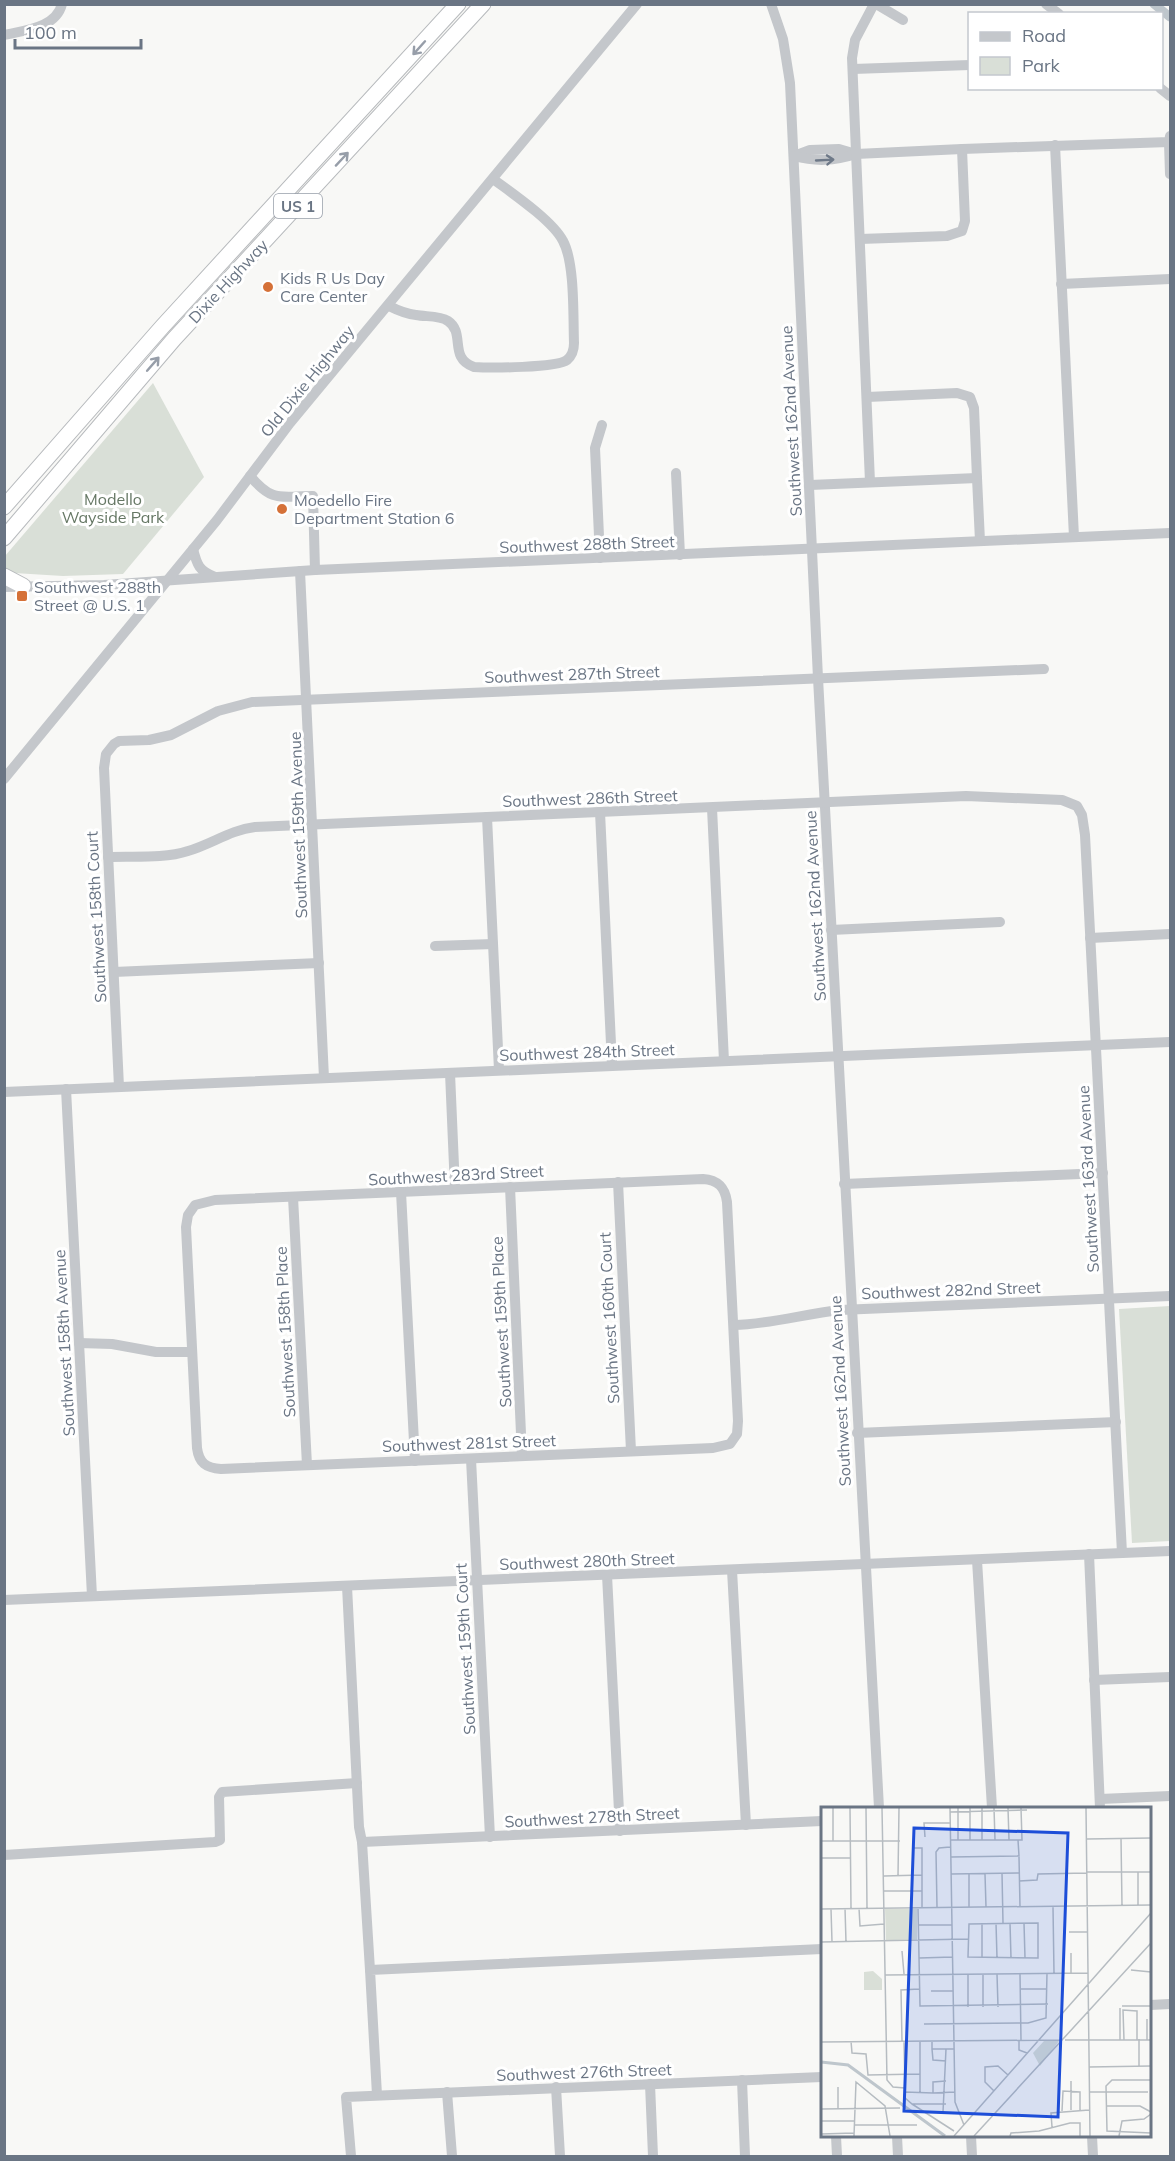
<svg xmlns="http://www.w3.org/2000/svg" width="1175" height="2161" font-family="Mulish,sans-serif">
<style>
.green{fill:#d9dfd7}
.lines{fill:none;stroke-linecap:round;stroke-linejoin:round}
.canal{stroke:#bec6cc;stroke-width:9}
.highway-casing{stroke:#b7babd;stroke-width:17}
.minor{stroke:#c4c7cb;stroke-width:10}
.highway{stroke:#fff;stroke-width:15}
.oneway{stroke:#979ea9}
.oneway2{stroke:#6e7988}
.poi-dot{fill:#d57138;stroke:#fff;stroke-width:2}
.labels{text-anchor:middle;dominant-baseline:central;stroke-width:6;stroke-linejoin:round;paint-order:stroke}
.shield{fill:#fff;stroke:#979ea9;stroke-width:1.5}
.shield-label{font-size:15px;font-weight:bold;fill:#6a7584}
.poi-label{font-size:16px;fill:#6a7584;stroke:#fff;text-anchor:start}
.street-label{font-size:16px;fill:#6a7584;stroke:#fff}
.park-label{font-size:16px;fill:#657764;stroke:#fff}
.inset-river{fill:none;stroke:#bec6cc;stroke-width:3}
.inset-road{fill:none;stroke:#b6bcc1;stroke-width:1.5}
.view{fill:#1d4ed8;fill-opacity:0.15;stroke:#1d4ed8;stroke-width:3}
.inset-edge{fill:none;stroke:#6a7584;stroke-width:3}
</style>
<rect width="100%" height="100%" fill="#f8f8f6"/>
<g class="green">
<path d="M 153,383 L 204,477 L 123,574 L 63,576 L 14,573 L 5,568 L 5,556 Z"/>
<path d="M 1170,1306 L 1170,1541 L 1132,1543 L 1119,1309 Z"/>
</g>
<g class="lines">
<path class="canal" d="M 1154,4 L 1170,17"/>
<g class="highway-casing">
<g id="highway">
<path d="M 4,507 L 162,327 L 458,4"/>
<path d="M 4,538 L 174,339 L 483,4"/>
<path d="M 4,576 L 23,586"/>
</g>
</g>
<g class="minor">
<path d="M 771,4 L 783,39 L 790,83 L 818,678 L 879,1808"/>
<path d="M 876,4 L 903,20"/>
<path d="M 1046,4 L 1059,14"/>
<path d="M 4,35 C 25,30 56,28 62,4"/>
<path d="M 853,69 L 970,65"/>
<path d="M 1160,88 L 1170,96"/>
<path d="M 1169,142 L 1170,174"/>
<path d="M 1055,145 L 1074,537"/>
<path d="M 962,149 L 1169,142 L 1170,136"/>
<path d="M 794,156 L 810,150 L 839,149 L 856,154 L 962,149 L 965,221 L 962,231 L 947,236 L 860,239"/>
<path d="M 794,156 C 816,162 834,161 856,154"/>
<path d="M 1061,284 L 1170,279"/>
<path d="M 389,306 C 397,310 406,314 416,315 C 426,317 439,315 448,321 C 466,333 448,358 474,367 C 489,368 557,368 567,360 C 573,355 574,349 574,343 C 573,316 575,263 563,241 C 553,221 512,193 493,179"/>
<path d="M 867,397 L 957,393 L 970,397 L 974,408 L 977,478"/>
<path d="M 676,473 L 680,555"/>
<path d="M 250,476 C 273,503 280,496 313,496 L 315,570"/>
<path d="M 870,482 L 852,58 L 855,40 L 874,4"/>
<path d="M 810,485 L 977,478 L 980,541"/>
<path d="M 193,549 C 197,565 199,571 215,577"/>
<path d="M 600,558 L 595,448 L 602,425"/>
<path d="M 300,571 L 324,1078"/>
<path d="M 4,587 L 104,585 L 315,570 L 1170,533"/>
<path d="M 4,779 L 217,520 L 290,423 L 637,4"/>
<path d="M 712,808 L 724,1061"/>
<path d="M 600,812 L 612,1065"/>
<path d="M 487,817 L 499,1070"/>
<path d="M 108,857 C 134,856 164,859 188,851 C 212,844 230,830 255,827 L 966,796 L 1062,800 L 1077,806 L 1082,815 L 1085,835 L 1122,1553"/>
<path d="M 831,930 L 1000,922"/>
<path d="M 1090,938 L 1170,934"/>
<path d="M 435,946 L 493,944"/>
<path d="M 114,972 L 319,963"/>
<path d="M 450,1073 L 455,1189"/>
<path d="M 119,1087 L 104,768 L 106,754 L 114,744 L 119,741 L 149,740 L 171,735 L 218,711 L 252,702 L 1044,669"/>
<path d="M 66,1089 L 92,1596"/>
<path d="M 4,1092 L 1170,1042"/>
<path d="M 703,1179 C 718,1180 725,1187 727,1202 L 738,1421 L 737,1434 L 730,1444 L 713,1448 L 221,1469 C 206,1468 199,1463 197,1448 L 186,1227 L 188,1215 L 195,1205 L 215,1200 Z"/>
<path d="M 618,1182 L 631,1451"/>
<path d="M 844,1184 L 1103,1173"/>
<path d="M 510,1187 L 522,1456"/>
<path d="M 401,1192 L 415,1461"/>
<path d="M 293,1197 L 307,1465"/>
<path d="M 734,1325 C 770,1324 804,1314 840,1310 L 1170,1296"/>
<path d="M 79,1343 L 112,1344 L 156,1352 L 192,1352"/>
<path d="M 857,1433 L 1116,1422"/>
<path d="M 471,1459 L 490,1837"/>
<path d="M 1089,1554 L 1100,1808"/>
<path d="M 977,1560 L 992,1808"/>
<path d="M 732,1570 L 746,1825"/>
<path d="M 607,1575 L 620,1831"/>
<path d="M 347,1586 L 359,1827 L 362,1842 L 370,1970"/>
<path d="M 4,1600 L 1170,1551"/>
<path d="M 1094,1680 L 1170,1677"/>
<path d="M 1100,1799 L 1170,1796"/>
<path d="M 362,1842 L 822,1821"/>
<path d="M 4,1855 L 215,1842 L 220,1840 L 219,1797 L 222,1792 L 357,1783"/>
<path d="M 1150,2005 L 1170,2004"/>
<path d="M 742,2080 L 745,2156"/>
<path d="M 650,2084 L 653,2156"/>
<path d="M 556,2087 L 560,2156"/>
<path d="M 447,2092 L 452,2156"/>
<path d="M 377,2095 L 370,1970 L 822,1949"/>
<path d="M 836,2136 L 837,2156"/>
<path d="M 897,2136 L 898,2156"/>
<path d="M 971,2136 L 972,2156"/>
<path d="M 1092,2136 L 1093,2156"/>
<path d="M 351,2156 L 346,2097 L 822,2077"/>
</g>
<use href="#highway" class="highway"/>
</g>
<defs><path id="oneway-shaft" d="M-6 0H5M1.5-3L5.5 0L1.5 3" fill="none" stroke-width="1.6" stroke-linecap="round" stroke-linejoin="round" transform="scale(1.5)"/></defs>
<g class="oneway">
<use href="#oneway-shaft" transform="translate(419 48) rotate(132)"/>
<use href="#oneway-shaft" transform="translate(342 159) rotate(-47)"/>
<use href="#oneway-shaft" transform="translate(153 364) rotate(-49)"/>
</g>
<use class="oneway2" href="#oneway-shaft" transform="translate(825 160) rotate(-3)"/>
<g class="poi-dot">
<circle cx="268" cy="287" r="6"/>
<circle cx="282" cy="509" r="6"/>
<rect x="16" y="590" width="12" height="12" rx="3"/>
</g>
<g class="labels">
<rect class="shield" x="274" y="194" width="48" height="24" rx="4.5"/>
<g class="shield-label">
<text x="298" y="206">US 1</text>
</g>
<g class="poi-label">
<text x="280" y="278">Kids R Us Day<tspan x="280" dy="18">Care Center</tspan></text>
<text x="294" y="500">Moedello Fire<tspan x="294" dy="18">Department Station 6</tspan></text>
<text x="34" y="587">Southwest 288th<tspan x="34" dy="18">Street @ U.S. 1</tspan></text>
</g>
<g class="street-label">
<text transform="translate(228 281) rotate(-47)">Dixie Highway</text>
<text transform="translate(307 381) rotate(-51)">Old Dixie Highway</text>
<text transform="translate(791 421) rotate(-93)">Southwest 162nd Avenue</text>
<text transform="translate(587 544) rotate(-2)">Southwest 288th Street</text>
<text transform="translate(572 674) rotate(-2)">Southwest 287th Street</text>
<text transform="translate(590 798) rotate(-2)">Southwest 286th Street</text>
<text transform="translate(298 825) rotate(-92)">Southwest 159th Avenue</text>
<text transform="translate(815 906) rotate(-93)">Southwest 162nd Avenue</text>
<text transform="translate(96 917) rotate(-93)">Southwest 158th Court</text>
<text transform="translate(587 1052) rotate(-2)">Southwest 284th Street</text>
<text transform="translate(456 1175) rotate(-3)">Southwest 283rd Street</text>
<text transform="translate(1088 1179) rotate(-93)">Southwest 163rd Avenue</text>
<text transform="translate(951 1290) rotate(-2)">Southwest 282nd Street</text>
<text transform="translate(609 1318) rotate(-93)">Southwest 160th Court</text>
<text transform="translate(501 1322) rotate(-93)">Southwest 159th Place</text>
<text transform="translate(285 1332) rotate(-93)">Southwest 158th Place</text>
<text transform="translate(64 1343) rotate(-93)">Southwest 158th Avenue</text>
<text transform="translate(840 1391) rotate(-93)">Southwest 162nd Avenue</text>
<text transform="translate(469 1443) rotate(-2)">Southwest 281st Street</text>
<text transform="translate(587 1561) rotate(-2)">Southwest 280th Street</text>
<text transform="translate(465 1649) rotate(-93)">Southwest 159th Court</text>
<text transform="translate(592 1817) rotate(-3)">Southwest 278th Street</text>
<text transform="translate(584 2072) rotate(-2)">Southwest 276th Street</text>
</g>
<g class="park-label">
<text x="113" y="499">Modello<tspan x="113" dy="18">Wayside Park</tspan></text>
</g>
</g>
<g transform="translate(821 1807)">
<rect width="330" height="330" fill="#f8f8f6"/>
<path d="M 64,102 L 96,102 L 96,133 L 65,133 ZM 52,164 L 61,172 L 61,183 L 43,183 L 43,165 ZM 223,234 L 238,234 L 219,259 L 212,246 Z" fill="#d9dfd7"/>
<path class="inset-river" d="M 0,255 L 27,258 L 124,329"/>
<path class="inset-road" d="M 12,1 L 12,34M 29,1 L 30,101M 45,1 L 46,101M 61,1 L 66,273 L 72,280 L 84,281M 129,1 L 134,295 L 143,318M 137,1 L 137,33M 149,1 L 149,33M 161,1 L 161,33M 173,1 L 174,33M 187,1 L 188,33M 265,1 L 269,329M 129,5 L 206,3M 104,30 L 103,16 L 129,16M 300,31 L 301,99M 266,32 L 330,31M 129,33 L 201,33 L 200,1M 0,34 L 79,34M 91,41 L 101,41 L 101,101M 130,50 L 198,49 L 197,33M 198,50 L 199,100M 0,51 L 29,51M 266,65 L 330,65M 317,65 L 317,99M 181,66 L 182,116M 130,67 L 198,66M 148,67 L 148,100M 164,67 L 165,100M 63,69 L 101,68M 77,69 L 78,1M 198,74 L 216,73 L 217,67 L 266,66M 63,84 L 101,84M 116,100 L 115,45 L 118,41 L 129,40M 232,100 L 233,166M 24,101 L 25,135M 38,101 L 39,119 L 63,117M 97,101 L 99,199 L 227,197M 0,102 L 330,98M 10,102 L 11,135M 161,116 L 161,151M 175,116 L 176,151M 189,116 L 190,151M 203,116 L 204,151M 217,116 L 217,151 L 147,150 L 148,117 ZM 97,118 L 131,118M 248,125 L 267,125M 0,135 L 147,132M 81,144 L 83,167M 250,146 L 250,166M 98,151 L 132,150M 310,163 L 330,165M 147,167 L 147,200M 162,167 L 162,200M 176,167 L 177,200M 199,167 L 200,233M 64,168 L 267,166M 200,182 L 226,182M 110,184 L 132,184M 301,199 L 330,199M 326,212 L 326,233M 103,217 L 207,216 L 225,211 L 226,166M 318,232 L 318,259M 198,233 L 198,243 L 206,246M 244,233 L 330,233M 299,233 L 299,201M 303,233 L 302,203 L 316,204 L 316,233M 30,234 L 31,246 L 45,247 L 47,268 L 99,267M 81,234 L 80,183 L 98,182M 83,234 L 84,281M 99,234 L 99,286M 111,234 L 111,242 L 133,242M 0,235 L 241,233M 111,242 L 112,253 L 125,254M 268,260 L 330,259M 330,273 L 291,273 L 285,279 L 286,324 L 330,326M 125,274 L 112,275 L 112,286 L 134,285M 17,280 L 17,302M 173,284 L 164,275 L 164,260 L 177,259 L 187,268M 268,285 L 327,285M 112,286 L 84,285 L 83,290 L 91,297 L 125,297M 91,297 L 133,324M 285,299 L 319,299 L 330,305M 0,302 L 79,301M 250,303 L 250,274M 241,304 L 242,284 L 259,285 L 259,303M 122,305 L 125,242M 0,314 L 33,314M 33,318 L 96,318M 231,320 L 230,306 L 268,303M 0,327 L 33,326M 33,329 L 35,275 L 64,299 L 69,329M 133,329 L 330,106M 153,329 L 330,136M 189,329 L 190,326 L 218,324 L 249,316 L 259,316 L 259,329M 298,329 L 301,314 L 323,312 L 330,307"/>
<path class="view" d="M 93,21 L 247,26 L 237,310 L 83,304 Z"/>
<rect width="330" height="330" class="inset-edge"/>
</g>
<rect width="1175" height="2161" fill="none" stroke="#6a7584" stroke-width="12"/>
<rect x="968" y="12" width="195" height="78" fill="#ffffff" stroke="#c3c8ce" stroke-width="1.5"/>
<rect x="980" y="32" width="30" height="9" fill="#c4c7cb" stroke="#c3c8ce" stroke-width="1.5"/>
<text x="1022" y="42" font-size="18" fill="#6a7584">Road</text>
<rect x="980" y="57" width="30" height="18" fill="#d9dfd7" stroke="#c3c8ce" stroke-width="1.5"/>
<text x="1022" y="72" font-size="18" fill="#6a7584">Park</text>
<path d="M15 39v9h126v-9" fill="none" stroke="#6a7584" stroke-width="3"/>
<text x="24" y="39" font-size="18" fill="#6a7584" stroke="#ffffff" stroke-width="4.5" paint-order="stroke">100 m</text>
</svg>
